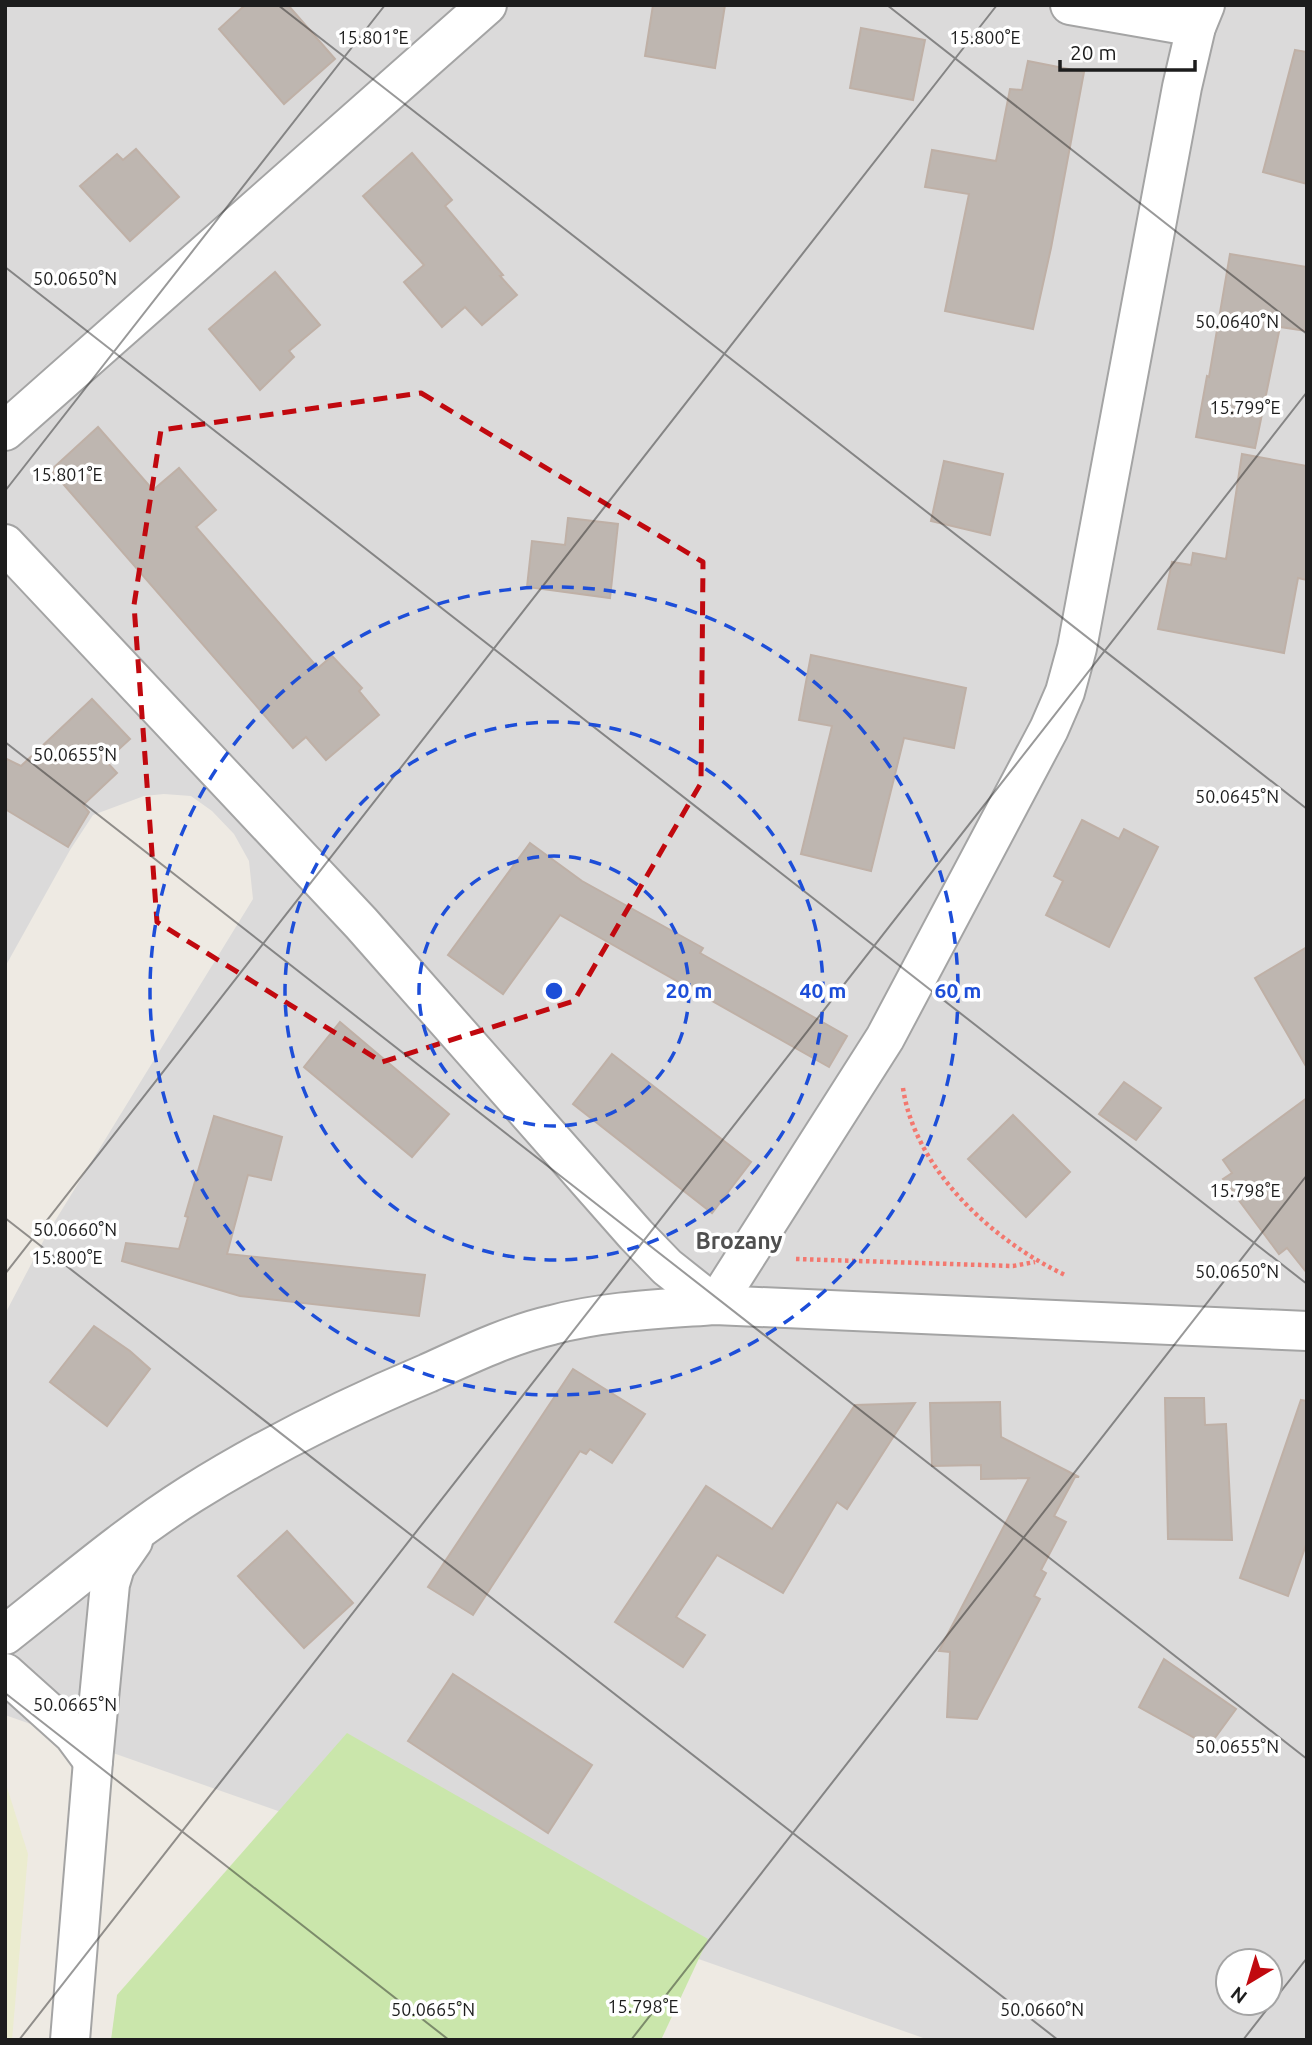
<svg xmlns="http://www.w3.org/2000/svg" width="1312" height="2045" font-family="Ubuntu,sans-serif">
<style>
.residential{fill:#dbdada;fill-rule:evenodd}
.farmland{fill:#ebeccf}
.grass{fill:#cae6ab}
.building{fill:#beb6b0;stroke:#bfb0a6;stroke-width:2}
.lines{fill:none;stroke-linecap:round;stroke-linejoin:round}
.minor-casing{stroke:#a4a4a4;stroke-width:42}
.path{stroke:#f3786f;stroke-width:4.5;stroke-dasharray:3.5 3.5;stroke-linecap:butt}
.minor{stroke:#fff;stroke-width:38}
.marked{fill:none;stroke:#c1090f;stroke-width:5;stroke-dasharray:14 9;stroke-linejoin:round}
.ticks{fill:none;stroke:#1d1d1d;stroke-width:2;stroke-opacity:0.45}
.ring{fill:none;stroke:#1d4ed8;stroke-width:3.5;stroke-dasharray:12 9}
.labels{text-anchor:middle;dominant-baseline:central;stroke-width:7;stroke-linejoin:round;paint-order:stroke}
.quarter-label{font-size:23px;font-weight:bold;fill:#505050;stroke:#fff}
.ticks-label{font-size:18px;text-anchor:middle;fill:#1d1d1d;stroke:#fff;stroke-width:7;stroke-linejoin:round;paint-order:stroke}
.centre{fill:#1d4ed8;stroke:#fff;stroke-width:3.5}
.ring-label{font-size:21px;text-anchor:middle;font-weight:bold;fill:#1d4ed8;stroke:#fff;stroke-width:7;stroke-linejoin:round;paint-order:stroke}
</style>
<rect width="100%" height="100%" fill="#eeeae3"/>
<path class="residential" d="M 5,5 L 1307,5 L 1307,2040 L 929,2040 L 5,1715 L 5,1314 L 47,1234 L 253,899 L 249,861 L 234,834 L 212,811 L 191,796 L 164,794 L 144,796 L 93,815 L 70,850 L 5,967 ZM 1228,1961 L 1270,1961 L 1270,2003 L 1228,2003 Z"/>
<path class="farmland" d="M 5,1781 L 28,1854 L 12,2040 L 5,2040 Z"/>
<path class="grass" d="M 347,1733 L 708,1939 L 661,2040 L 111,2040 L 117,1995 Z"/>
<g class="building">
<path d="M 245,5 L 288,5 L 335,59 L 284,104 L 219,29 Z"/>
<path d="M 653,5 L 725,5 L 715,68 L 645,56 Z"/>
<path d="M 861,28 L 925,40 L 913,100 L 850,88 Z"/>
<path d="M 1295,50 L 1307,52 L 1307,184 L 1263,172 Z"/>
<path d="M 1028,61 L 1084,72 L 1051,248 L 1033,329 L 945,311 L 969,194 L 925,187 L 932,150 L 996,161 L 1010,89 L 1022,90 Z"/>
<path d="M 136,149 L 179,197 L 130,241 L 80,186 L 117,154 L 123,160 Z"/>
<path d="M 412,153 L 452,200 L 445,206 L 503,275 L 500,276 L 517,295 L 482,325 L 465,307 L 442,327 L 404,282 L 424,265 L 363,196 Z"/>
<path d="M 1230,254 L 1307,267 L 1307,331 L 1280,327 L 1255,448 L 1196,437 L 1207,376 L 1209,377 Z"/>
<path d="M 275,272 L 320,325 L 289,351 L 294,357 L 260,390 L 209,329 Z"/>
<path d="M 98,427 L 153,490 L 179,468 L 216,510 L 196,527 L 318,668 L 332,656 L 362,688 L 359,691 L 379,715 L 326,760 L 306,737 L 293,748 L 51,470 Z"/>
<path d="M 1242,454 L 1307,466 L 1307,580 L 1298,578 L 1284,653 L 1158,629 L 1172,562 L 1191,565 L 1193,553 L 1226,559 Z"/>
<path d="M 944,461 L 1003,474 L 990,535 L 931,521 Z"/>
<path d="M 568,518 L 618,524 L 610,598 L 527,587 L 532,541 L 565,545 Z"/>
<path d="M 811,655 L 966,688 L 954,748 L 904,738 L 871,871 L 801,854 L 832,726 L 799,720 Z"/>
<path d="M 92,699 L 130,739 L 106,761 L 117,773 L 83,805 L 89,812 L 68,847 L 5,809 L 5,758 L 21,766 Z"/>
<path d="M 1082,820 L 1119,839 L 1124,829 L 1158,847 L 1109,947 L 1046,915 L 1063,881 L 1054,876 Z"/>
<path d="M 530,843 L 582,881 L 703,948 L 700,953 L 847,1036 L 829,1067 L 560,915 L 503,994 L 448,955 Z"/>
<path d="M 1307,947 L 1307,1068 L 1255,978 Z"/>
<path d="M 340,1022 L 449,1114 L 412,1157 L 304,1067 Z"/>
<path d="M 612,1054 L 751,1162 L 712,1213 L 573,1104 Z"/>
<path d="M 1124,1082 L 1161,1108 L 1136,1140 L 1099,1114 Z"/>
<path d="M 1307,1098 L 1307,1273 L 1287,1248 L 1279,1254 L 1223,1179 L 1232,1173 L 1223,1160 Z"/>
<path d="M 1013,1115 L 1070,1172 L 1026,1217 L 968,1159 Z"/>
<path d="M 214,1116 L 282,1137 L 271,1180 L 248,1175 L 227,1254 L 425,1275 L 419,1316 L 240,1296 L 122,1261 L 126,1243 L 179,1249 L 188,1217 L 185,1216 Z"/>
<path d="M 94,1326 L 130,1351 L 150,1369 L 107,1426 L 50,1382 Z"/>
<path d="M 573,1369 L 645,1414 L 612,1463 L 590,1449 L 586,1454 L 580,1451 L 473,1615 L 428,1587 Z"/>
<path d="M 1165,1398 L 1204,1398 L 1205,1425 L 1226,1424 L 1232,1540 L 1168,1539 Z"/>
<path d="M 1301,1400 L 1307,1401 L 1307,1542 L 1288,1596 L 1240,1578 Z"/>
<path d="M 1000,1402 L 1001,1437 L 1079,1477 L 1075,1477 L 1054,1516 L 1066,1522 L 1041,1570 L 1046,1573 L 1034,1596 L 1040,1599 L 977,1719 L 947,1717 L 950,1652 L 939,1651 L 1029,1478 L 981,1479 L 981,1465 L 932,1466 L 930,1403 Z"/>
<path d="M 915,1403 L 847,1509 L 837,1502 L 783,1593 L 717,1555 L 676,1617 L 705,1635 L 683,1667 L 615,1622 L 706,1486 L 772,1529 L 855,1405 Z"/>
<path d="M 287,1531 L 353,1603 L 304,1648 L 238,1576 Z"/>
<path d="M 1164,1659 L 1236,1709 L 1209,1746 L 1139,1707 Z"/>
<path d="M 453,1674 L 592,1765 L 548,1833 L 408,1741 Z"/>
</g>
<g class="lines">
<g class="minor-casing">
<g id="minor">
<path d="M 1070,5 L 1196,27"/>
<path d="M 5,431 L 487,5"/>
<path d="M 5,544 L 361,923 L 636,1235 L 667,1267 L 715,1305"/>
<path d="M 715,1305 L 885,1038 L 1049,729 L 1065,692 L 1077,648 L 1182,87 L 1196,27 L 1205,5"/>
<path d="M 5,1635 C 66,1587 126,1535 191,1494 C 266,1447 347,1407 428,1373 C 468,1355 509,1335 552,1325 C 605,1311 660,1309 715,1305 L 1307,1331"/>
<path d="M 5,1673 L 73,1734 L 93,1761"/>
<path d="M 70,2040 L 93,1761 L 110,1584 L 115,1567 L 133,1541"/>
</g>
</g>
<g class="path">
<path d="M 903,1088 C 915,1170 993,1241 1065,1275"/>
<path d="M 796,1259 L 1013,1266 L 1035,1262"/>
</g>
<use href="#minor" class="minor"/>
</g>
<path class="marked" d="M 421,393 L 703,562 L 701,783 L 574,1001 L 382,1062 L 157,922 L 134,605 L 161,430 Z"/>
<path class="ticks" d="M 278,5 L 1307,809M 887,5 L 1307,334M 5,267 L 1307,1284M 5,491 L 385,5M 5,742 L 1307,1759M 5,1218 L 1058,2040M 5,1274 L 997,5M 5,1693 L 449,2040M 19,2040 L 1307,392M 631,2040 L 1307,1175M 1243,2040 L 1307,1958"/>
<g class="ring">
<circle cx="554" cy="991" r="135"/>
<circle cx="554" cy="991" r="269"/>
<circle cx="554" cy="991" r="404"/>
</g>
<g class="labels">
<g class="quarter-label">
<text x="739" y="1240">Brozany</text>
</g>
</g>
<g class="ticks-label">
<text x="373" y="44">15.801°E</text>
<text x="985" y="44">15.800°E</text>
<text x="75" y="285">50.0650°N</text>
<text x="1237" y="328">50.0640°N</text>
<text x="1245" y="414">15.799°E</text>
<text x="67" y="481">15.801°E</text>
<text x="75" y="761">50.0655°N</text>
<text x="1237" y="803">50.0645°N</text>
<text x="1245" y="1197">15.798°E</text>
<text x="75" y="1236">50.0660°N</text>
<text x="67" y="1264">15.800°E</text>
<text x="1237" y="1278">50.0650°N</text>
<text x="75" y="1711">50.0665°N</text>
<text x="1237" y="1753">50.0655°N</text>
<text x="643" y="2013">15.798°E</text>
<text x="433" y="2016">50.0665°N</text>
<text x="1042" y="2016">50.0660°N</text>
</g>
<circle cx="554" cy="991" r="10" class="centre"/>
<g class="ring-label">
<text x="689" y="998">20 m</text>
<text x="823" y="998">40 m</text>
<text x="958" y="998">60 m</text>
</g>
<rect width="1312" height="2045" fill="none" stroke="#1d1d1d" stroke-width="14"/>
<g transform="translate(1249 1982) rotate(218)"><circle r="33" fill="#ffffff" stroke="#a5a5a5" stroke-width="2"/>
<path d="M0-5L12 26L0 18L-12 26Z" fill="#c1090f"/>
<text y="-10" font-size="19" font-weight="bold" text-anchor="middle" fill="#1d1d1d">N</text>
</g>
<path d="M1060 60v10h135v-10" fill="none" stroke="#1d1d1d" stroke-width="3.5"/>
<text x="1070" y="60" font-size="21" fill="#1d1d1d" stroke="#ffffff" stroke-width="5" paint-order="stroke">20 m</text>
</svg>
